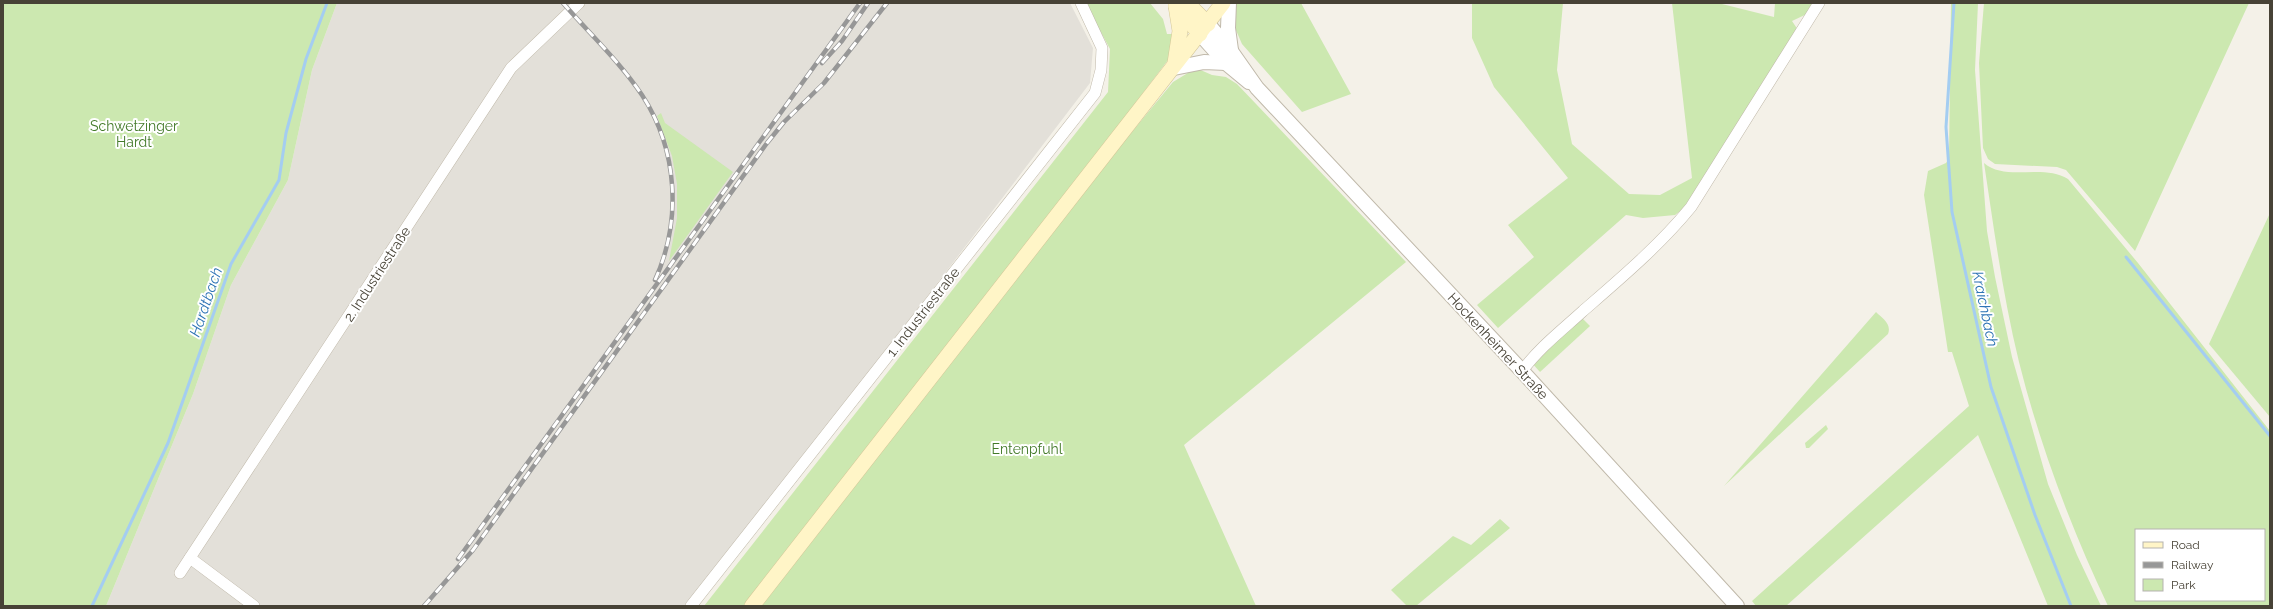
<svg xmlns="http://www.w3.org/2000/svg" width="2273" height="609" font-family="Raleway,sans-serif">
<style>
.industrial{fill:#e3e0d9}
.green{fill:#cce8b0;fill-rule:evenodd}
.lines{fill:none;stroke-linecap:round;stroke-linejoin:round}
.stream{stroke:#a4cdf1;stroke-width:3}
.minor-casing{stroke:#c0b9aa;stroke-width:12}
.tertiary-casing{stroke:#c0b9aa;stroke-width:16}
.secondary-casing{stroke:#d4c798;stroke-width:16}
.minor{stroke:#fff;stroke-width:11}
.tertiary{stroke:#fff;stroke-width:14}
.secondary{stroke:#fff5c7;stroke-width:15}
.rail-casing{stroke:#979797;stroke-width:4.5}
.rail{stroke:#fff;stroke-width:3;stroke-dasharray:9;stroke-linecap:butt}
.labels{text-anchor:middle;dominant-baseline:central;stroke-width:4;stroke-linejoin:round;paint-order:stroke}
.park-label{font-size:14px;fill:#437a29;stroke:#fff}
.street-label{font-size:14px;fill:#474236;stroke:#fff}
.water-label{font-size:15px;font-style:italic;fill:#2e74b5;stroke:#fff}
</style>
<rect width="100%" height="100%" fill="#f4f1e8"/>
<path class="industrial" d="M 337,3 L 1070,3 L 1093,48 L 1090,83 L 691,606 L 106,606 L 193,394 L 231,285 L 288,180 L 312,70 Z"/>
<g class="green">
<path d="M 3,3 L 337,3 L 312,70 L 288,180 L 231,285 L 193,394 L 106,606 L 3,606 Z"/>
<path d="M 1085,3 L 1150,3 L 1163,19 L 1167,34 L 1175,34 L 1168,60 L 1102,147 L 1113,155 L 1173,82 L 1196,68 L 1212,75 L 1226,77 L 1237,84 L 1406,262 L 1184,445 L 1256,606 L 704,606 L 1108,92 L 1110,49 Z"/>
<path d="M 1236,3 L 1301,3 L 1351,94 L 1302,112 L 1242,44 L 1235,28 L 1231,26 Z"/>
<path d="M 1472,3 L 1563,3 L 1557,70 L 1572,144 L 1629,194 L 1660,195 L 1692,178 L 1672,3 L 1718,3 L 1774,17 L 1775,3 L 1815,3 L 1809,13 L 1792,21 L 1798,30 L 1689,204 L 1675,215 L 1643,218 L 1626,215 L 1498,328 L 1477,305 L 1534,257 L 1508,225 L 1568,178 L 1494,87 L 1472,38 Z"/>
<path d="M 1951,3 L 1978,3 L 1975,70 L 1987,231 L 1995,277 L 2012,357 L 2048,484 L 2077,555 L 2101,606 L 2048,606 L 1978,435 L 1786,606 L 1756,606 L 1752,601 L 1969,406 L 1952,352 L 1948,352 L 1924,195 L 1928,171 L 1946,163 L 1949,158 Z"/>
<path d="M 1984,3 L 2249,3 L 2135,251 L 2066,170 L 2057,167 L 1995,164 L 1988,159 L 1983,148 L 1979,63 Z"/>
<path d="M 661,113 L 665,123 L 733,172 L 669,261 L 677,218 L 677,184 L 672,156 L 657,116 Z"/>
<path d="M 1984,163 C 2006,182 2043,163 2068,179 L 2138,263 L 2270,431 L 2270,606 L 2108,606 C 2071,528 2040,446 2019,362 C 2003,297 1994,229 1984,163 ZM 2136,530 L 2264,530 L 2264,600 L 2136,600 Z"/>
<path d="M 2270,213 L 2270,417 L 2209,344 Z"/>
<path d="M 1876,312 C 1882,318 1892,324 1888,334 L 1724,486 Z"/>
<path d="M 1581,317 L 1590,326 L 1540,372 L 1531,362 Z"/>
<path d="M 1826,425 L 1828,429 L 1809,448 L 1806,448 L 1805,443 Z"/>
<path d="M 1500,519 L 1510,528 L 1416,606 L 1407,606 L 1391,590 L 1453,536 L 1471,545 Z"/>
</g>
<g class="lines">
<g class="stream">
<path d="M 1954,3 L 1946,127 L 1952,212 L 1991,387 L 2035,515 L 2071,606"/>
<path d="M 2126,257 L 2270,436"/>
<path d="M 92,606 L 168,443 L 231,264 L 279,180 L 286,133 L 306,59 L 327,3"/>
</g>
<g class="minor-casing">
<g id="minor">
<path d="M 1522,371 C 1539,348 1561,331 1583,311 C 1621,278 1659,246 1691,207 L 1819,3"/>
<path d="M 190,558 L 254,606"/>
<path d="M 180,573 L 511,68 L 579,3"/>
<path d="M 691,606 L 1095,93 L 1101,70 L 1102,48 L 1081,3"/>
</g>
</g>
<g class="tertiary-casing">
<g id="tertiary">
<path d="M 1229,3 L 1228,28 L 1231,50"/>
<path d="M 1208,24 L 1231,51 L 1257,88 L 1522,371 L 1737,606"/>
<path d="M 1200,34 L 1226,63 L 1249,82"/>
<path d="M 1174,68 L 1204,62 L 1226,63"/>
</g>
</g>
<g class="secondary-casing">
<g id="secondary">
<path d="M 1187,3 L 1208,24"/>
<path d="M 1176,6 L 1200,34"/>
<path d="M 1175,63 L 1180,31 L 1176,6"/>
<path d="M 752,606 L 1223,3"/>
</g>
</g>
<use href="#minor" class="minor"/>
<use href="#tertiary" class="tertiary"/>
<use href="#secondary" class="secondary"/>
<g class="rail-casing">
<g id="rail">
<path d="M 563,3 C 589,33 620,62 642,95 C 678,150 682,221 655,280"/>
<path d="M 822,63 L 842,41 L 868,3"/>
<path d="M 458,559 L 860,3"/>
<path d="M 424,606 L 473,550 L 767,143 L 784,122 L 824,83 L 887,3"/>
</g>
</g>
<use href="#rail" class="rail"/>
</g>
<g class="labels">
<g class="park-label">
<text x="134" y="126">Schwetzinger<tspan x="134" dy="16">Hardt</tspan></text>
<text x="1027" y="449">Entenpfuhl</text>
</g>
<g class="street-label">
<text transform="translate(377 274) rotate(-57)">2. Industriestraße</text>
<text transform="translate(923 312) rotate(-52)">1. Industriestraße</text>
<text transform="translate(1498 346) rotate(47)">Hockenheimer Straße</text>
</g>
<g class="water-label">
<text transform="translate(206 302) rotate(-71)">Hardtbach</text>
<text transform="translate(1985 309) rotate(78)">Kraichbach</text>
</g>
</g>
<rect width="2273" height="609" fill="none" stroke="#474236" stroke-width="8"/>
<rect x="2135" y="529" width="130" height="72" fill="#ffffff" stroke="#b5b3af"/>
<rect x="2143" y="542" width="20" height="6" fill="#fff5c7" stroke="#b5b3af"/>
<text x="2171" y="549" font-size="12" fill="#474236">Road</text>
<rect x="2143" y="562" width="20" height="6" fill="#979797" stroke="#b5b3af"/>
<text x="2171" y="569" font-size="12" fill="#474236">Railway</text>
<rect x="2143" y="579" width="20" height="12" fill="#cce8b0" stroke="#b5b3af"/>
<text x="2171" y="589" font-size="12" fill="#474236">Park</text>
</svg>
